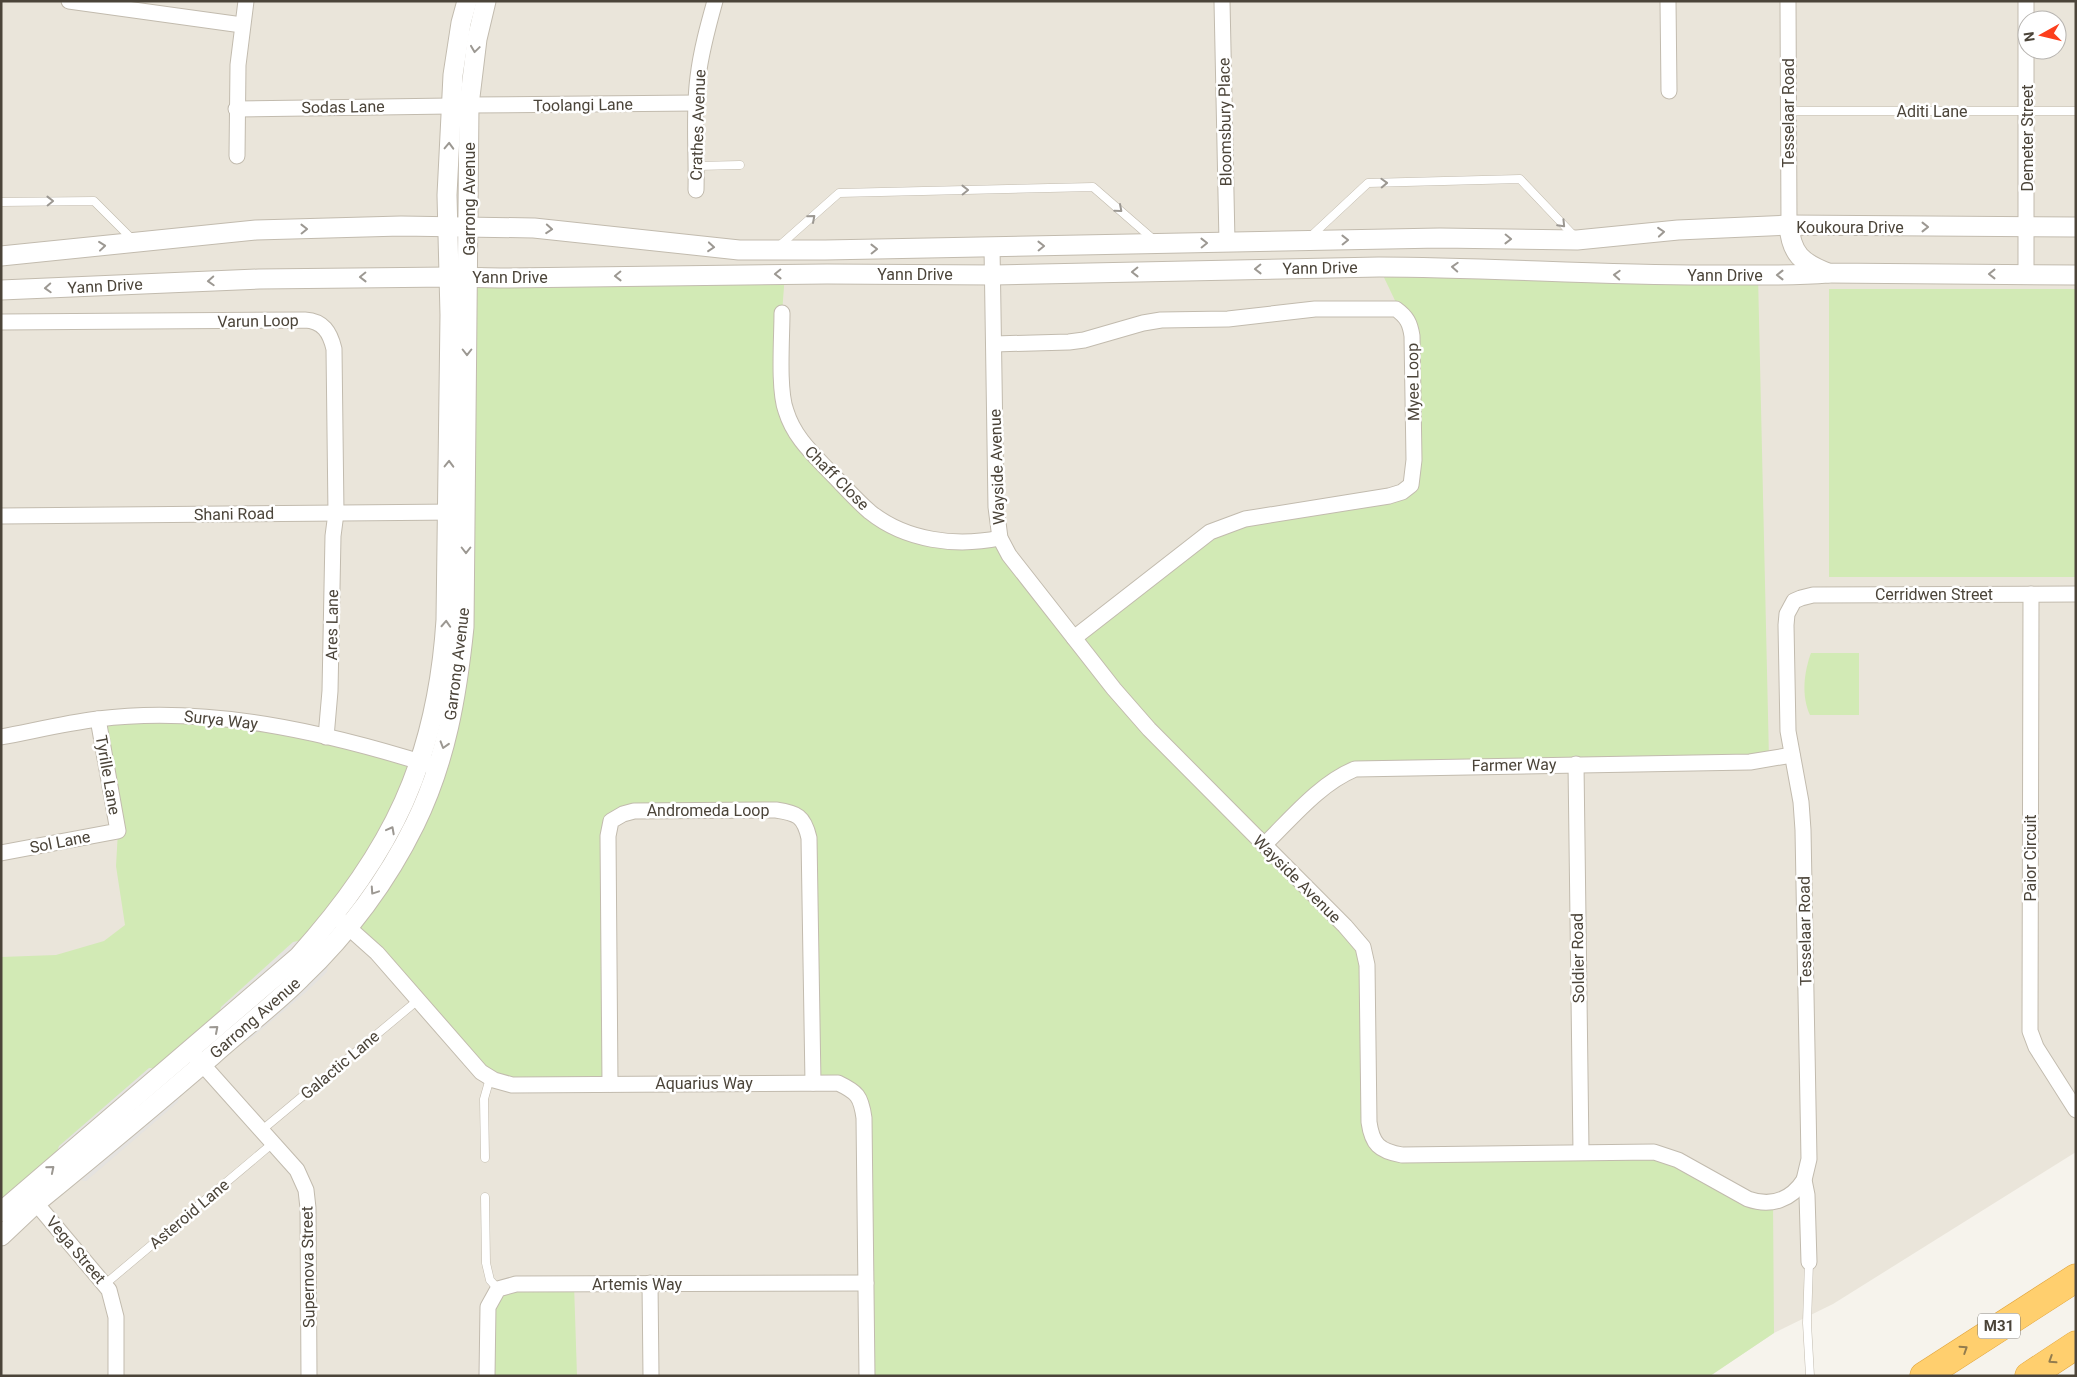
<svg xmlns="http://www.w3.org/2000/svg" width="2077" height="1377" font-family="Roboto,sans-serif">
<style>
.residential{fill:#eae5da;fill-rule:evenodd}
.green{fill:#d2eab5}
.parking{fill:#e5e3e0}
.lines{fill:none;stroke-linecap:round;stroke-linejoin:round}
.service-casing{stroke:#c2bbae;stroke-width:9}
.minor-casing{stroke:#c2bbae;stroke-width:17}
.tertiary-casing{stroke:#c2bbae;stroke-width:21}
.motorway-casing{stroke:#e0a43c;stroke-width:29}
.service{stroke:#fff;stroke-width:8}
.minor{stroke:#fff;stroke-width:15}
.tertiary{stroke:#fff;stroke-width:19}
.motorway{stroke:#ffcf6e;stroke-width:28}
.oneway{stroke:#9c9892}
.oneway2{stroke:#937c4e}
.labels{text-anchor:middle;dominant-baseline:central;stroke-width:5;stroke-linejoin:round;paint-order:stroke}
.shield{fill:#fff;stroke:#817c74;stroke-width:1}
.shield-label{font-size:15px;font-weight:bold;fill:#4b4439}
.street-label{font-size:16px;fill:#4b4439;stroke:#fff}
</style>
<rect width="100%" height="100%" fill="#f6f3ec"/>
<path class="residential" d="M 1,1 L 2076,1 L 2076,1152 L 1833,1304 L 1774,1333 L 1710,1376 L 1,1376 ZM 2027,20 L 2057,20 L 2057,50 L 2027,50 Z"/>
<g class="green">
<path d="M 1379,267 L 1758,275 L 1769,759 L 1355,769 L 1264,845 L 1363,947 L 1369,1122 L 1381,1149 L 1639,1151 L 1773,1202 L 1774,1333 L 1710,1376 L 867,1376 L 864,1118 L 854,1090 L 813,1083 L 809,838 L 800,816 L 634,811 L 612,821 L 610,1084 L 494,1080 L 349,928 L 438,767 L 468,277 L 785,274 L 782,313 L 783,389 L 798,438 L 902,532 L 1000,538 L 1074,638 L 1210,532 L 1411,485 L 1412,336 Z"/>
<rect x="1829" y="289" width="247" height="288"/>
<path d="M 1811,653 L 1859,653 L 1859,715 L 1810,715 C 1801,696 1804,672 1811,653 Z"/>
<path d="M 180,715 L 420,762 L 335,916 L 1,1212 L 1,957 L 56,955 L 104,941 L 125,925 L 116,866 L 118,831 L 98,719 Z"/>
<path d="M 574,1284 L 577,1376 L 487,1376 L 494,1294 Z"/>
</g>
<g class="parking">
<path d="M 303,940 L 283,959 L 219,1015 L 221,1007 L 293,942 Z"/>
<path d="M 329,961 L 327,972 L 305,993 L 248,1041 L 241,1041 Z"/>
<path d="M 149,1068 L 156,1068 L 56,1155 L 59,1146 Z"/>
<path d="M 181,1093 L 178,1102 L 86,1181 L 79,1180 Z"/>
</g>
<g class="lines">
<g class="service-casing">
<g id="service">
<path d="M 1789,111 L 2076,111"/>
<path d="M 697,166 L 740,165"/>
<path d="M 1,202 L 94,201 L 133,240"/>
<path d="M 1309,238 L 1368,183 L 1520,179 L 1576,238"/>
<path d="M 778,247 L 839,193 L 1093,187 L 1154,240"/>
<path d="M 262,1130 L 418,1000"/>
<path d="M 485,1158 L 484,1099 L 490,1078"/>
<path d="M 485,1197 L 486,1263 L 490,1280 L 498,1289"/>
<path d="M 1809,1262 L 1807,1323 L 1810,1376"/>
<path d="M 104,1285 L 273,1143"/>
</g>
</g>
<g class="minor-casing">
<g id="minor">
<path d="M 69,1 L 242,25"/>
<path d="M 1222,1 L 1227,242"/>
<path d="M 1668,1 L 1669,91"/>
<path d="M 1788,1 L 1789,225"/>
<path d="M 469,105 L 696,103"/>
<path d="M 236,109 L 451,106"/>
<path d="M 237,156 L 238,65 L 246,1"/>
<path d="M 696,190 C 697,153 693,114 698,77 C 701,51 708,26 715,1"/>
<path d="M 992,247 L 996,507 L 1000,538 L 1009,555 L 1114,689 L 1149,729 L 1345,926 L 1363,947 L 1367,965 L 1369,1122 C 1372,1144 1379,1151 1402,1155 L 1654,1152 L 1678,1160 L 1748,1199 C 1771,1207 1791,1200 1804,1180"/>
<path d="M 2026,275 L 2026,1"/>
<path d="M 782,313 C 782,338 778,390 786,411 C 794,437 812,453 830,472 C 843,485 856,500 870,512 C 906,541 956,547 1000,538"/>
<path d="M 1,322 L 305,320 C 323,321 330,332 334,349 L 336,513 L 333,536 L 330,691 L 326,737"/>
<path d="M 994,344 L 1069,342 L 1084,340 L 1143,323 L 1161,320 L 1228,319 L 1315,309 L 1396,309 C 1407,317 1410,323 1412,336 L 1414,460 L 1411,485 L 1402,492 L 1389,496 L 1245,519 L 1210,532 L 1074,638"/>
<path d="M 1,516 L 457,512"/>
<path d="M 2031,594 L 2030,1031 L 2036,1047 L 2076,1110"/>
<path d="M 1,737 C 33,731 66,723 98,719 C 208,705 325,732 430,765"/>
<path d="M 1576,764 L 1581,1152"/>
<path d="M 1264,845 C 1291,819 1319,784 1355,769 L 1750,762 L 1792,755"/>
<path d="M 1,853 L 118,831 L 98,719"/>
<path d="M 340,920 L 377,953 L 481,1072 L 494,1080 L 512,1085 L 838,1083 C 857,1092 861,1096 864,1118 L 867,1376"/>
<path d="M 195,1056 L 297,1170 L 306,1190 L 308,1208 L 309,1376"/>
<path d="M 610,1084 L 608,836 L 611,821 L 623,814 L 634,811 L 776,810 C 797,813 804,816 809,838 L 813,1083"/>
<path d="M 30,1196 L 109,1290 L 116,1317 L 116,1376"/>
<path d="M 1809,1262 L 1807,1195 L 1804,1180 L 1809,1159 L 1803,830 L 1801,802 L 1788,731 L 1786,625 L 1787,614 L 1794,601 L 1801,598 L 1813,595 L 2076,594"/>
<path d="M 650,1283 L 651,1376"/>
<path d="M 487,1376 L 488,1307 L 498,1289 L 516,1284 L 866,1283"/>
</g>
</g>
<g class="tertiary-casing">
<g id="tertiary">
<path d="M 1789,225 C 1791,254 1802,263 1828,273 L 2076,275"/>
<path d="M 1,256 L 256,230 L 401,226 L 534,228 L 739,250 L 825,250 L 1440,238 L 1577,240 L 1678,230 L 1789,225 L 2076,227"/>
<path d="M 1,290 L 259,279 L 450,277 L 500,278 L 827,274 L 994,275 L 1379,267 C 1492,267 1605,276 1719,275 C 1755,275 1792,276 1828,273"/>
<path d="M 1,1212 L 298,957 C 392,853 437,760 446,620 L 450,315 L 447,195 L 453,75 L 461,23 L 467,1"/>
<path d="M 1,1236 L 36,1203 C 96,1154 155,1105 213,1055 C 242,1029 274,1005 301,978 C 347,934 387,881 415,824 C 446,761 457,695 464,627 L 469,105 L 477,39 L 486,1"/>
</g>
</g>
<g class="motorway-casing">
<g id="motorway">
<path d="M 1924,1376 L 2076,1278"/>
<path d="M 2029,1376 L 2076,1345"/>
</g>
</g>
<use href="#service" class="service"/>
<use href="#minor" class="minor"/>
<use href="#tertiary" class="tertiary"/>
<use href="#motorway" class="motorway"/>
</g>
<defs><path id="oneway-chevron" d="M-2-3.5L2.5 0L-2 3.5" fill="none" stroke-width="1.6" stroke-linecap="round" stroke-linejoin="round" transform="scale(1.25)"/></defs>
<g class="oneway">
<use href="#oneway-chevron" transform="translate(475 49) rotate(98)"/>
<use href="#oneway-chevron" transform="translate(449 146) rotate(-88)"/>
<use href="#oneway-chevron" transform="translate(1384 183) rotate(-2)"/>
<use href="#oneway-chevron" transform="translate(965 190) rotate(-1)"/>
<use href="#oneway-chevron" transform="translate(50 201) rotate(-1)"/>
<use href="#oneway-chevron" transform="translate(1119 209) rotate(41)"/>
<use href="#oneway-chevron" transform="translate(812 218) rotate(-41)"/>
<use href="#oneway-chevron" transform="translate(1562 224) rotate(46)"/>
<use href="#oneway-chevron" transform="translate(1925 227)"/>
<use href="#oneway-chevron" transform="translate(304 229) rotate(-1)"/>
<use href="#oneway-chevron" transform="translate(549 229) rotate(4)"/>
<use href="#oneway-chevron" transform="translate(1661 232) rotate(-5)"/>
<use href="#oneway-chevron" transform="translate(1508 239) rotate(1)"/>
<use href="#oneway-chevron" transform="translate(1345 240) rotate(-1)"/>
<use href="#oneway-chevron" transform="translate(1204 243) rotate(-1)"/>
<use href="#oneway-chevron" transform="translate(102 246) rotate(-6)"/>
<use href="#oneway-chevron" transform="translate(1041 246) rotate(-1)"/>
<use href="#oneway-chevron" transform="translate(711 247) rotate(5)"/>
<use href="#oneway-chevron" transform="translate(874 249) rotate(-1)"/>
<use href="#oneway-chevron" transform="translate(1455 267) rotate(-177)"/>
<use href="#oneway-chevron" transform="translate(1258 269) rotate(179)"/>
<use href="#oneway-chevron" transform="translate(1135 272) rotate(179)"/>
<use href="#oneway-chevron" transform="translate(778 274) rotate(179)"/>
<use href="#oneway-chevron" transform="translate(1992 274) rotate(-180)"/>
<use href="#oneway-chevron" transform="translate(1617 275) rotate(-177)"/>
<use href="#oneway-chevron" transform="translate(1780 275) rotate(-180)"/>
<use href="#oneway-chevron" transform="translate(618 276) rotate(179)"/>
<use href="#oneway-chevron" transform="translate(363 277) rotate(179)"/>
<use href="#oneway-chevron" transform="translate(211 281) rotate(177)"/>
<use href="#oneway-chevron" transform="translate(48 288) rotate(177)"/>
<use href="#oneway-chevron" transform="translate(467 352) rotate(90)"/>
<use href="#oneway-chevron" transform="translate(449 464) rotate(-89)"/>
<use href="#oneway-chevron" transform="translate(466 550) rotate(90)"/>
<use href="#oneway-chevron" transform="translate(446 624) rotate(-87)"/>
<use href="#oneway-chevron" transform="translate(444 745) rotate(107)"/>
<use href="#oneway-chevron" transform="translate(391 830) rotate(-62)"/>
<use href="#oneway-chevron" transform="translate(374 891) rotate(124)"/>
<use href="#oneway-chevron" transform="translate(215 1029) rotate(-41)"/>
<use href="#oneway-chevron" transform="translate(51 1169) rotate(-40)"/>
</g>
<g class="oneway2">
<use href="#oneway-chevron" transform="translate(1964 1349) rotate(-33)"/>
<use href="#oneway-chevron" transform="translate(2052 1360) rotate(147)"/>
</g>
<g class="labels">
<rect class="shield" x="1978" y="1313.5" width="42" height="25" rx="4"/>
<g class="shield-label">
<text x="1999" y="1326">M31</text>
</g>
<g class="street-label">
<text transform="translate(583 105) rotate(-1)">Toolangi Lane</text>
<text transform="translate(343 107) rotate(-1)">Sodas Lane</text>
<text x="1932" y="111">Aditi Lane</text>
<text transform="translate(1788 113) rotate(-90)">Tesselaar Road</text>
<text transform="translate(1225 122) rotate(-91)">Bloomsbury Place</text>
<text transform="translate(698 125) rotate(-88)">Crathes Avenue</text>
<text transform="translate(2027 138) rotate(-90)">Demeter Street</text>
<text transform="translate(469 199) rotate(-90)">Garrong Avenue</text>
<text x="1850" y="227">Koukoura Drive</text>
<text transform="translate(1320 268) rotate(-1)">Yann Drive</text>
<text x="915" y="274">Yann Drive</text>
<text x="1725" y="275">Yann Drive</text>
<text x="510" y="277">Yann Drive</text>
<text transform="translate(105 286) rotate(-3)">Yann Drive</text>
<text transform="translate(258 321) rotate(-1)">Varun Loop</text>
<text transform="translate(1413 382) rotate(-91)">Myee Loop</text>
<text transform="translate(997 467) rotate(-92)">Wayside Avenue</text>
<text transform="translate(837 478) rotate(45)">Chaff Close</text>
<text transform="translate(234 514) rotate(-1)">Shani Road</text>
<text x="1934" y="594">Cerridwen Street</text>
<text transform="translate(332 625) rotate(-89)">Ares Lane</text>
<text transform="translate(457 664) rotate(-83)">Garrong Avenue</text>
<text transform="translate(221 720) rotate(6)">Surya Way</text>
<text transform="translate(1514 765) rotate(-1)">Farmer Way</text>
<text transform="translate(108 775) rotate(80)">Tyrille Lane</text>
<text x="708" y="810">Andromeda Loop</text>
<text transform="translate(60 842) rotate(-11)">Sol Lane</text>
<text transform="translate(2030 858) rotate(-90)">Paior Circuit</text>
<text transform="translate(1297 879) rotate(45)">Wayside Avenue</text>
<text transform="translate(1805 931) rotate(-91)">Tesselaar Road</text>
<text transform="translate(1578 958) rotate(-91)">Soldier Road</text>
<text transform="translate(255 1018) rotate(-41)">Garrong Avenue</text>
<text transform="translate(340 1065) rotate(-40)">Galactic Lane</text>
<text x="704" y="1083">Aquarius Way</text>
<text transform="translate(189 1214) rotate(-40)">Asteroid Lane</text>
<text transform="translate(76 1250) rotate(50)">Vega Street</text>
<text transform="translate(308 1267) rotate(-91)">Supernova Street</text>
<text x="637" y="1284">Artemis Way</text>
</g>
</g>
<rect width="2077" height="1377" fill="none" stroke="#4b4439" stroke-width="5"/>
<g transform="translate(2042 35) rotate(262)"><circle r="24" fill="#ffffff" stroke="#b7b4b0"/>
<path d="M0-4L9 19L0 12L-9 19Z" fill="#fc3f1d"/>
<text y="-8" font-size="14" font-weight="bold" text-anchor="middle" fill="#4b4439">N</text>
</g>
</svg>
